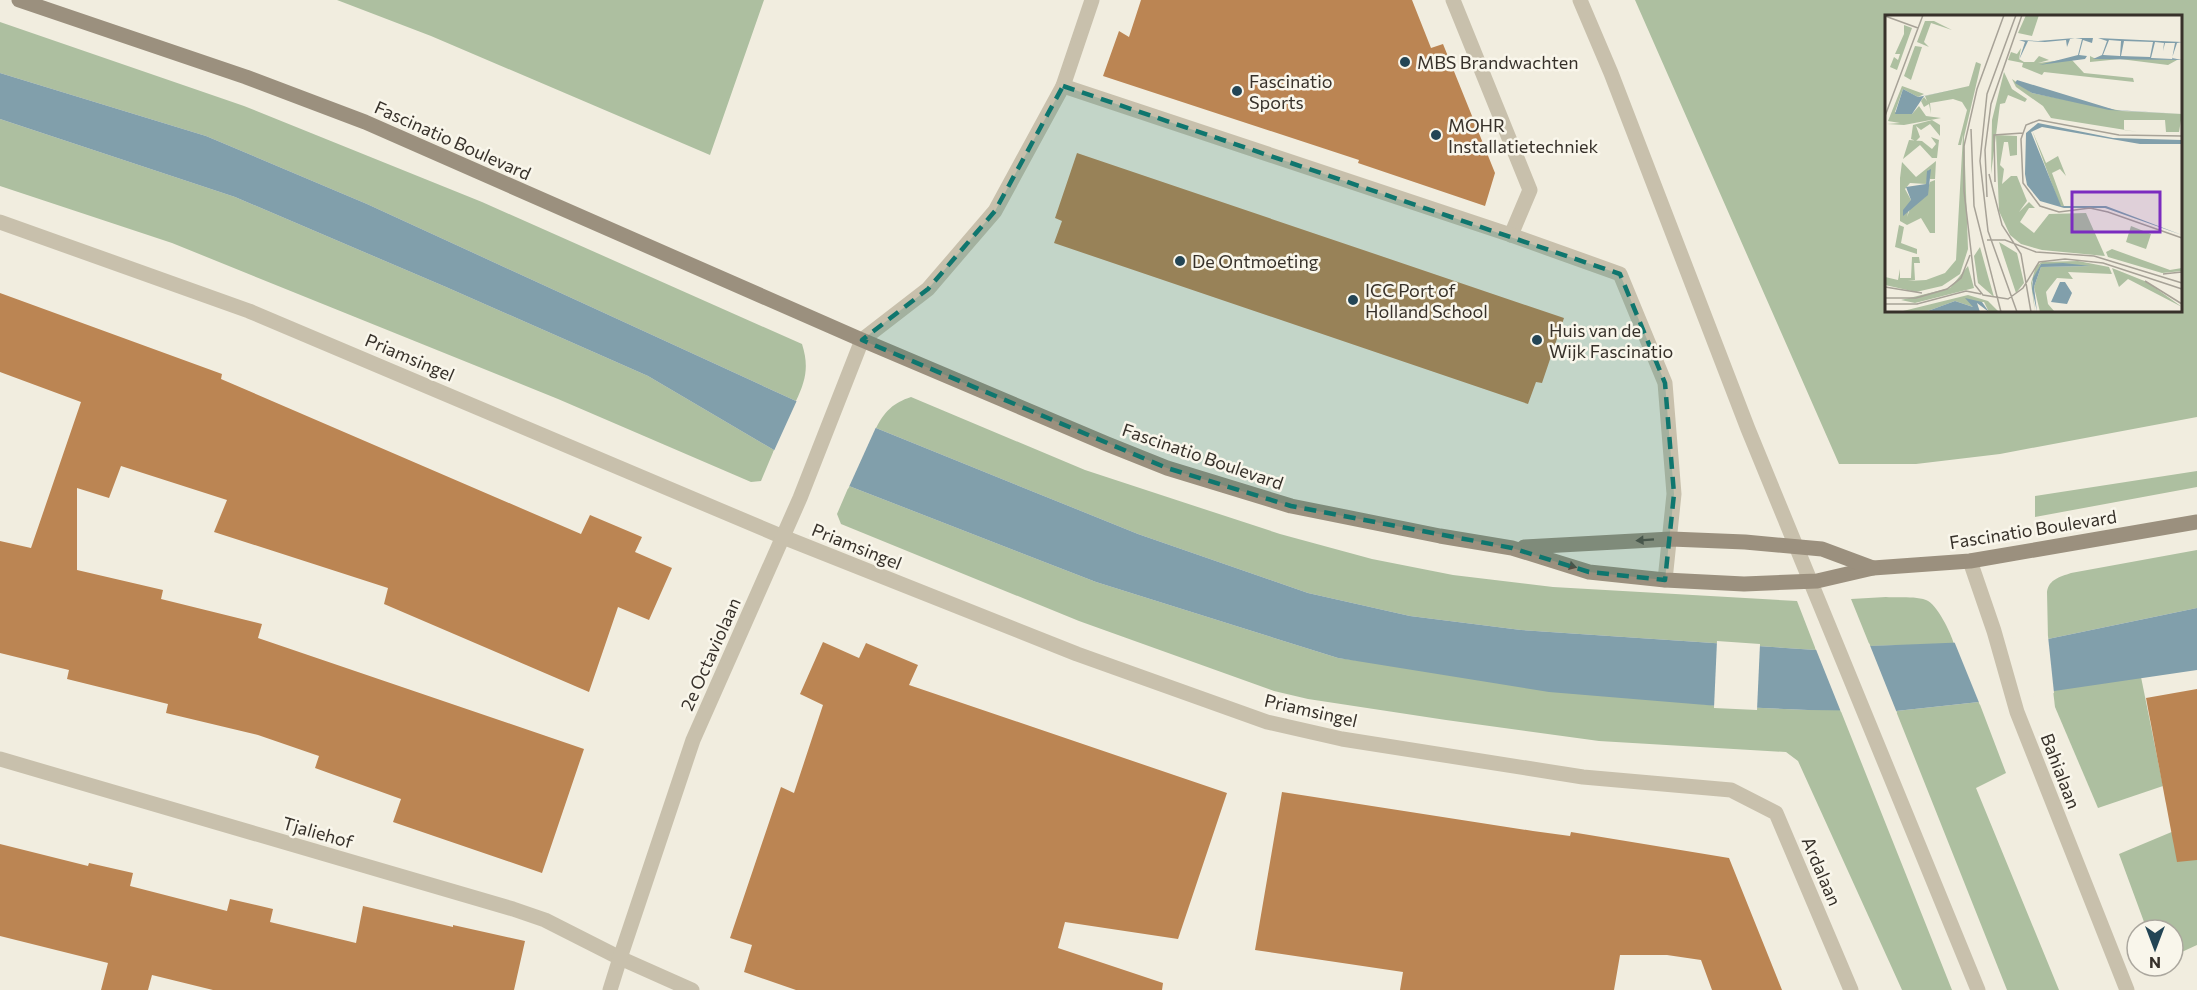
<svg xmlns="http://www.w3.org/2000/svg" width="2197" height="990" font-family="Commissioner,sans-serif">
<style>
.green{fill:#adbfa0;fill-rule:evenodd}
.water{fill:#819fab}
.pier{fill:#f1eddf}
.building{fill:#bb8553}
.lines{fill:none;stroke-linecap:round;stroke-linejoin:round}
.lane{stroke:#c8c0ac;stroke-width:15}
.street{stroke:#c8c0ac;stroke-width:15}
.secondary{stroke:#9b907e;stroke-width:15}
.oneway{fill:#554e43}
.marked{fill:#0f766e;fill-opacity:0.2;stroke:#0f766e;stroke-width:4.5;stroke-dasharray:12 8;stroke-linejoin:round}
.poi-dot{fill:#234555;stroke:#f9f6eb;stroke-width:2}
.labels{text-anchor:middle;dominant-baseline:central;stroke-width:5;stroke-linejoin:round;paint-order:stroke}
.poi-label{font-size:18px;fill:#37312a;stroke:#f9f6eb;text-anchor:start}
.street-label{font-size:18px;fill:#37312a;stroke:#f9f6eb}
.inset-road{fill:none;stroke:#a7a297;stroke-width:1.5}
.view{fill:#7b2cbf;fill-opacity:0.15;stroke:#7b2cbf;stroke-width:3}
.inset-edge{fill:none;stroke:#37312a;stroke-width:3}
</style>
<rect width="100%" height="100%" fill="#f1eddf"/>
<g class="green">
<path d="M 337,0 L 764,0 L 710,155 L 431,36 Z"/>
<path d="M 1635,0 L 2197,0 L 2197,417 L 2000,454 L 1916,464 L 1839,464 ZM 1886,16 L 2180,16 L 2180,310 L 1886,310 Z"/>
<path d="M 0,22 L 244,106 L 482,202 L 802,344 C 809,366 806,380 796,401 L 367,204 L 206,136 L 0,73 Z"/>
<path d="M 0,119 L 235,197 L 446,287 L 648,376 L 774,450 L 761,481 L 751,482 L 558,399 L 172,243 L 0,186 Z"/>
<path d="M 911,397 L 1085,470 L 1280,534 L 1372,559 L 1453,575 L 1553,587 L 1797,601 L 1816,650 L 1521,630 L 1410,616 L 1308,593 L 1138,534 L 876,428 C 885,411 893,403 911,397 Z"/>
<path d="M 2197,471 L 2197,487 L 2035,517 L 2035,496 Z"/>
<path d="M 849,486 L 1096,582 L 1338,658 L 1718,706 L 1808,710 L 1840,709 L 1952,990 L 1902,990 L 1798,761 L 1786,752 L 1599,741 L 1446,720 L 1308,699 L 1274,691 L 1079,621 L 841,524 L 837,514 Z"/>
<path d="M 2197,550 L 2197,608 L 2048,639 L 2047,592 C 2049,579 2060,577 2071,573 Z"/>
<path d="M 1886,597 C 1898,598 1915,596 1926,600 C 1937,604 1951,633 1954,644 L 1870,646 L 1851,599 Z"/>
<path d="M 2141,677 L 2163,786 L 2098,808 L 2055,707 L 2053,690 Z"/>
<path d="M 1979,702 L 2006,773 L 1976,788 L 2059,990 L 2007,990 L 1896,711 Z"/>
<path d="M 2174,831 L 2197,859 L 2197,945 L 2173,956 L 2173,930 L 2147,930 L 2119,854 Z"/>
</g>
<path class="water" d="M 0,73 L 206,136 L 367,204 L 796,401 L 876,428 L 1138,534 L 1308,593 L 1410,616 L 1521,630 L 1816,650 L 1870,646 L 2048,639 L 2197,608 L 2197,670 L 1979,702 L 1896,711 L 1808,710 L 1718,706 L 1549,692 L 1338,658 L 1096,582 L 849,486 L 774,450 L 648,376 L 446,287 L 235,197 L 0,119 Z"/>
<g class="pier">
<path d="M 798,398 L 877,425 L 848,489 L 773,453 Z"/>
<path d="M 2048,636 L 2054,693 L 1980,705 L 1954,641 Z"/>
<path d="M 1717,641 L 1760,644 L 1757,710 L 1714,708 Z"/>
<path d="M 1869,643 L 1897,713 L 1841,712 L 1815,647 Z"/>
</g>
<g class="building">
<path d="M 1141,0 L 1412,0 L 1431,48 L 1443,44 L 1495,173 L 1485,206 L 1358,163 L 1359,160 L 1103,76 L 1119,31 L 1129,37 Z"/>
<path d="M 1077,153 L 1564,318 L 1542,383 L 1536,382 L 1528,404 L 1054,243 L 1062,221 L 1055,218 Z"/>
<path d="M 0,293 L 222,374 L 221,379 L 581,534 L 590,515 L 642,537 L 635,552 L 672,568 L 649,620 L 618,607 L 589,692 L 384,604 L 388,588 L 214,532 L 227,500 L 121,466 L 109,498 L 77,488 L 77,570 L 163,590 L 161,599 L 262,624 L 258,638 L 584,749 L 542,873 L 393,822 L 401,799 L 315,768 L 319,756 L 258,735 L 166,713 L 168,704 L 67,679 L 69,670 L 0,653 L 0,541 L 31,548 L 81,402 L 0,372 Z"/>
<path d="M 823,642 L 859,658 L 866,643 L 918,665 L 909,685 L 1227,793 L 1178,939 L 1065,922 L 1058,948 L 1163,983 L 1162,990 L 796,990 L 744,972 L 752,945 L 730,938 L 781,787 L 794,793 L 823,705 L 800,694 Z"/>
<path d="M 2197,689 L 2197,860 L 2177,862 L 2146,698 Z"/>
<path d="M 1282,792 L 1533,831 L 1570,836 L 1571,832 L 1729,858 L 1782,990 L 1712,990 L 1701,960 L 1667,955 L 1620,955 L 1614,990 L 1400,990 L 1403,972 L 1255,950 Z"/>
<path d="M 0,844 L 88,866 L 89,863 L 133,873 L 130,886 L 227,911 L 230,899 L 273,909 L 270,922 L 356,943 L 363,906 L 453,927 L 453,925 L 525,941 L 514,990 L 213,990 L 152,975 L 148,990 L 101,990 L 108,963 L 0,936 Z"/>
</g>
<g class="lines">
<g class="lane">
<path d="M 1453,0 L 1530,190 L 1511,235"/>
<path d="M 1580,0 L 1611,73 L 1748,429 L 1978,990"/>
<path d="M 1063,86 L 1092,0"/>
</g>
<g class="street">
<path d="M 0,222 L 249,311 L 783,537 L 1077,654 L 1267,722 L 1342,739 L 1583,777 L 1731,790 L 1776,813 L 1851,990"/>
<path d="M 1970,561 L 1994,631 L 2017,712 L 2127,990"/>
<path d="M 0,759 L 513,909 L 545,920 L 620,958 L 692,990"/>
<path d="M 610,990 L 620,958 L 693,740 L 800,498 L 862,340 L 928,289 L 995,211 L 1063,86 L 1511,235 L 1620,274 L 1665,383 L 1674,494 L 1665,580"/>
</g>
<g class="secondary">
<path d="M 19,0 L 246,77 L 365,122 L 862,340 L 1107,444 L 1167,468 L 1291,506 L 1440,536 L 1512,548 L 1589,572 L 1665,580 L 1744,584 L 1817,581 L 1873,568 L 1970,561 L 2197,522"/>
<path d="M 1524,547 L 1671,539 L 1745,542 L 1822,549 L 1873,568"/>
</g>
</g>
<defs><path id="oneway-solid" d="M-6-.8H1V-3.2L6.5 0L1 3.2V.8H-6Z" transform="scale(1.5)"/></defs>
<g class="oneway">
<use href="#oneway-solid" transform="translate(1645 540) rotate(176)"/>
<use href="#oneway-solid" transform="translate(1568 565) rotate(17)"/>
</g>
<path class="marked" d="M 1063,86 L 1620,274 L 1665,383 L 1674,494 L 1665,580 L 1589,572 L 1512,548 L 1291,506 L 1167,468 L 862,340 L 928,289 L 995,211 Z"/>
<g class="poi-dot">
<circle cx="1405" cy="62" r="6"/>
<circle cx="1237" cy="91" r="6"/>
<circle cx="1436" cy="135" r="6"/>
<circle cx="1180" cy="261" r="6"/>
<circle cx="1353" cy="300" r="6"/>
<circle cx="1537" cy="340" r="6"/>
</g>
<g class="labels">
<g class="poi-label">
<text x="1417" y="62">MBS Brandwachten</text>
<text x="1249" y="81">Fascinatio<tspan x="1249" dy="21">Sports</tspan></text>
<text x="1448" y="125">MOHR<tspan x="1448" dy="21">Installatietechniek</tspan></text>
<text x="1192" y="261">De Ontmoeting</text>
<text x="1365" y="290">ICC Port of<tspan x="1365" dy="21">Holland School</tspan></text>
<text x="1549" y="330">Huis van de<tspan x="1549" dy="21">Wijk Fascinatio</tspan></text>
</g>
<g class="street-label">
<text transform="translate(453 140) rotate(24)">Fascinatio Boulevard</text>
<text transform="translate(410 357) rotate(23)">Priamsingel</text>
<text transform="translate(1203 456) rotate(19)">Fascinatio Boulevard</text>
<text transform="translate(2033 529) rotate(-9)">Fascinatio Boulevard</text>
<text transform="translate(857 546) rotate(22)">Priamsingel</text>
<text transform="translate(710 654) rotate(-66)">2e Octaviolaan</text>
<text transform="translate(1311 710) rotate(13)">Priamsingel</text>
<text transform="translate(2061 771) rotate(69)">Bahialaan</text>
<text transform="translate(318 832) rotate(16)">Tjaliehof</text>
<text transform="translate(1822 871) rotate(67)">Ardalaan</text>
</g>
</g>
<g transform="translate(1885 15)">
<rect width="297" height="297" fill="#f1eddf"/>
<path d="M 141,0 L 154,0 L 147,21 L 133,18 ZM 40,6 L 49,6 L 67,15 L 46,8 L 39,27 L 44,32 L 32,27 ZM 19,10 L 27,13 L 12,55 L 5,52 L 9,42 L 13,45 L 15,39 L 10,39 L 19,19 ZM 30,31 L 37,32 L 26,65 L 19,61 ZM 136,33 L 134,44 L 139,47 L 149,47 L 154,41 L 164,45 L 153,48 L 186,44 L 199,58 L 248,63 L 249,67 L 159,57 L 157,60 L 137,52 L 138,48 L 123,45 L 126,37 L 132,39 ZM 205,41 L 211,44 L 231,42 L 292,45 L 283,50 L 235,44 L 205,47 ZM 91,47 L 96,49 L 79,122 L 83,234 L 75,259 L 57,271 L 31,277 L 0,270 L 0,262 L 13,265 L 15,254 L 15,263 L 26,263 L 27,242 L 34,242 L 35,248 L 29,248 L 30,265 L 23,266 L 41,265 L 60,258 L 71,245 L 78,120 L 76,130 L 73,130 L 82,95 L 77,87 L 68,84 L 45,88 L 46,99 L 44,89 L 39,92 L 36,86 L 39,82 L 42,86 L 40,81 L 84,71 ZM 119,57 L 127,74 L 142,84 L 140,87 L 123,80 L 120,88 L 115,89 L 106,159 L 107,105 ZM 127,64 L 147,78 L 237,96 L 297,99 L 294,117 L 281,117 L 280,105 L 239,105 L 239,115 L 253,117 L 166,103 L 158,91 L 131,72 ZM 17,71 L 39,79 L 33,82 L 18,74 L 10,97 L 27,99 L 34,91 L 41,101 L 56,103 L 19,110 L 2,109 L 15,108 L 3,106 ZM 47,105 L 55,110 L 55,121 L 45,109 L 36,115 L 31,111 L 35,122 L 31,126 L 26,124 L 28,110 ZM 147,115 L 161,148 L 173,141 L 181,161 L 175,154 L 167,158 L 179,191 L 175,191 ZM 111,120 L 132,121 L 132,140 L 125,141 L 123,127 L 119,127 L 115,150 L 119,154 L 117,169 L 126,161 L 132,161 L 142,186 L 134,197 L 144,187 L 150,193 L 144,193 L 135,207 L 149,218 L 164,199 L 201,198 L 220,241 L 157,235 L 136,229 L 125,220 L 114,196 ZM 46,122 L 54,125 L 52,143 L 47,143 L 35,130 L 18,144 L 24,125 L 37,126 L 47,134 L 51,129 ZM 51,146 L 50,164 L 45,164 L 44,154 L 41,169 L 25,168 L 20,174 L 26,185 L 22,202 L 26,191 L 40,182 L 45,167 L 50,165 L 50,218 L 45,218 L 36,203 L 22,210 L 15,206 L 15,163 L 17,147 L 31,162 ZM 14,210 L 19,212 L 16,228 L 32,234 L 32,239 L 10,232 ZM 246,211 L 266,219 L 261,234 L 241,227 ZM 114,227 L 132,238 L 139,268 L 131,278 ZM 95,232 L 103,261 L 109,282 L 93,268 L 89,241 ZM 227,234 L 285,255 L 297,253 L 297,256 L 277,258 L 223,242 L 221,237 ZM 193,246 L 224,252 L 227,259 L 183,257 L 188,264 L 172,263 L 161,277 L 163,289 L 169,296 L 155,297 L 149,272 L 156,252 L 206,251 L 156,249 L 147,267 L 150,297 L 146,268 L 151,251 L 157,247 ZM 83,251 L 89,273 L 30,288 L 16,285 L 65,273 ZM 227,253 L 262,267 L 297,292 L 243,264 L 234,272 ZM 83,280 L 103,286 L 114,297 L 104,297 L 99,287 L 87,287 L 88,292 L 70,286 L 40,297 L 14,297 Z" fill="#adbfa0"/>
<path d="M 190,23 L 185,24 L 182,32 L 181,25 L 160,27 L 143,26 L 134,45 L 140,27 L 134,25 L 153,26 L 190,23 L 208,23 L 207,28 L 198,25 L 194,40 L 202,41 L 200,44 L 154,50 L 193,40 L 197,24 ZM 213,23 L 297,27 L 292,28 L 287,43 L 297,45 L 208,44 L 217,40 L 222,26 ZM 224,25 L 236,26 L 235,41 L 218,40 ZM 239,26 L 268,27 L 265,42 L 236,41 ZM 270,27 L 279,28 L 278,36 L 280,28 L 290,28 L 287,44 L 266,43 ZM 132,65 L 230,95 L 297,99 L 224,95 L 147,78 L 130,68 ZM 78,73 L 39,81 L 27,99 L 10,99 L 18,74 L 33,82 ZM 153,108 L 228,123 L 297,125 L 297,129 L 255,129 L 157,112 L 146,117 L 176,191 L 221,191 L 297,220 L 220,193 L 179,193 L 155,186 L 142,170 L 140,159 L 141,118 ZM 46,154 L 43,180 L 18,201 L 18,195 L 26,185 L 21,172 L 41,169 L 42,156 ZM 178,248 L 206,251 L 156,252 L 149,272 L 152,297 L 147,274 L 148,263 L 156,249 ZM 175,267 L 180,267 L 187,278 L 182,289 L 166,287 ZM 80,283 L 97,287 L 104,297 L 92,288 L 95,297 L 40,297 L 70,286 L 88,292 Z" fill="#819fab" fill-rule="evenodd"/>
<path class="inset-road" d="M 119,0 L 92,74 L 79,131 L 79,176 L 90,270 L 98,280 L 123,284 L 138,273 L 154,247 L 180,244 L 218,248 L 297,274M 131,0 L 102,79 L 95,146 L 103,216 L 132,297M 0,1 L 33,13M 0,101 L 38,0M 86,114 L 89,191 L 116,297M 297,121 L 234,120 L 154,105 L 141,110 L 136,124 L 138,168 L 155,191 L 174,197 L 205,193 L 223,197 L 297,223M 104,159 L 117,210 L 136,239 L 146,297M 110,167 L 109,120 L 138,118M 102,182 L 100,135 L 106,89 L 137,0M 102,225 L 120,225 L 151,237 L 209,241 L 297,268M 278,259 L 297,257M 260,266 L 297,289M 0,272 L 37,278M 0,283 L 31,283 L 62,274 L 76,263 L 85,240M 0,289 L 32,289 L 81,276 L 96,279"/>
<path class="view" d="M 187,177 L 275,177 L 275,217 L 187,217 Z"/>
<rect width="297" height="297" class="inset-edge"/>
</g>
<g transform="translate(2155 948) rotate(180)"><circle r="28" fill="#f9f6eb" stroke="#aba79e" stroke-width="1.5"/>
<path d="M0-4.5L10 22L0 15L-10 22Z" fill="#234555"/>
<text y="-9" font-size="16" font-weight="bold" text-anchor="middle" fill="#37312a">N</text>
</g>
</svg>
